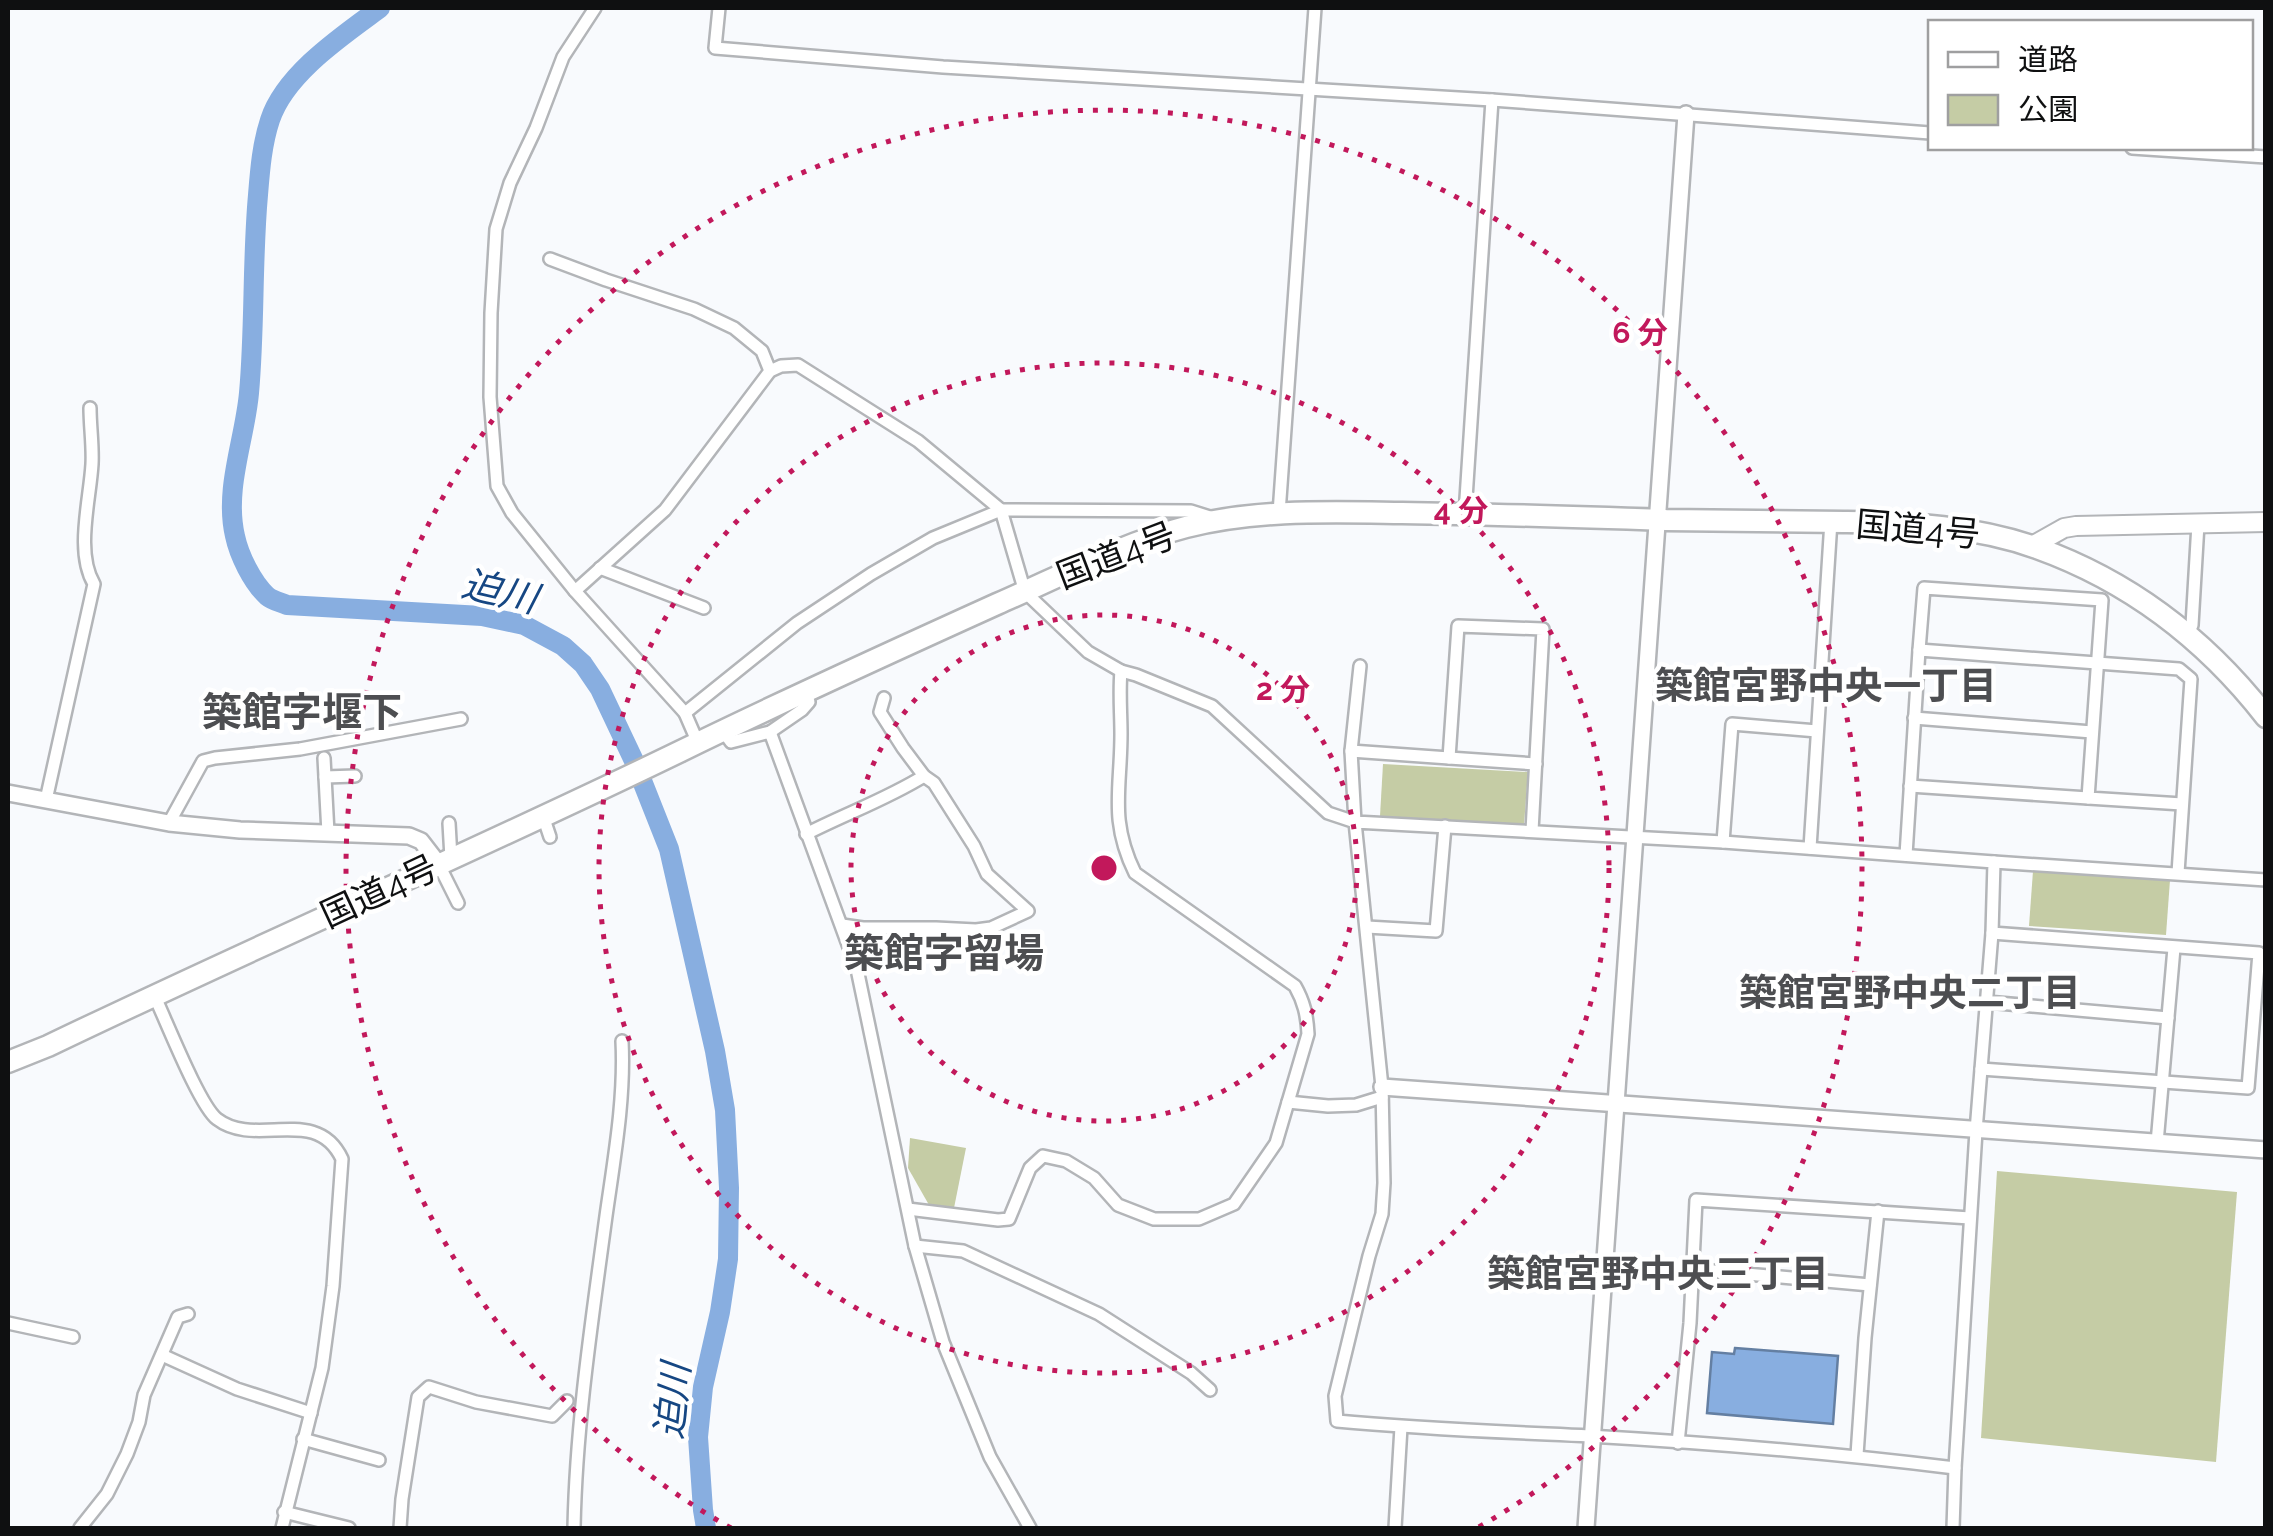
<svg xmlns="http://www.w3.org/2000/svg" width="2273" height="1536" font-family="Raleway,'Noto Sans JP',sans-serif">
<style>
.green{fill:#c5cca5}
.water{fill:#88aee0;stroke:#647fa2;stroke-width:2.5}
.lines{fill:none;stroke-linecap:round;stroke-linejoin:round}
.river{stroke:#88aee0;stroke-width:20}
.street-casing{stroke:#b3b5b8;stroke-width:16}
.secondary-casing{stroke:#b3b5b8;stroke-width:20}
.primary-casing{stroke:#b3b5b8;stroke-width:22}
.highway-casing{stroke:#b3b5b8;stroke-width:25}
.street{stroke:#fff;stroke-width:11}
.secondary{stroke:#fff;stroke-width:15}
.primary{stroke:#fff;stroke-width:18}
.highway{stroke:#fff;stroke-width:20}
.ring{fill:none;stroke:#c2185b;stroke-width:5;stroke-dasharray:5 10}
.labels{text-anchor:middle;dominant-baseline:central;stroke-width:9;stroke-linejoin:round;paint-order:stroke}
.street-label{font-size:35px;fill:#0f1011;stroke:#fff}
.water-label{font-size:38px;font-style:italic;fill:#164783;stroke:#fff}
.neighbourhood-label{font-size:38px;font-weight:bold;fill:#4d4e51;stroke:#fff}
.quarter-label{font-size:40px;font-weight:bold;fill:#4d4e51;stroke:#fff}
.centre{fill:#c2185b;stroke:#fff;stroke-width:5}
.ring-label{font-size:30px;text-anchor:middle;font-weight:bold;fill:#c2185b;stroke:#fff;stroke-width:9;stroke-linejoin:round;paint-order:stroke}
</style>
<rect width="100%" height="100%" fill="#f8fafd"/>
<g class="green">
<path d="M 1383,764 L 1528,772 L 1524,825 L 1380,816 Z"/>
<path d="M 2033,871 L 2170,880 L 2166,935 L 2029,926 Z"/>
<path d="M 910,1138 L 966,1148 L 954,1208 L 929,1205 L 908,1168 Z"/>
<path d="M 1997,1171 L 2237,1192 L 2216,1462 L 1981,1438 Z"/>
</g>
<path class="water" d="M 1735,1348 L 1838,1356 L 1833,1424 L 1707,1413 L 1712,1352 L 1734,1354 Z"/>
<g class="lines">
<path class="river" d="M 380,8 C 342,36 285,74 270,120 C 262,144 260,170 258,195 C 252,261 255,327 249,393 C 245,439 224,489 235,536 C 239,555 252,582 267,596 C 273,601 280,602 287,605 L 482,616 L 524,625 L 563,646 L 583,664 L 600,689 L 635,763 L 669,849 L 715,1051 L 725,1110 L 729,1188 L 728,1259 L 720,1312 L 703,1387 L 698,1437 L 703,1510 L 706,1528"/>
<g class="street-casing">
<g id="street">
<path d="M 595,8 L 563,57 L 536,128 L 510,183 L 496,229 L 491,313 L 490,397 L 497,486 L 512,513 L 575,591 L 685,713 L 698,743"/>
<path d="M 719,8 L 715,48 L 943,67 L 1492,100 L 1930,133"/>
<path d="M 2132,148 L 2266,157"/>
<path d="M 550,259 L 606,280 L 694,309 L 734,328 L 762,351 L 770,371"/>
<path d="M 1279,513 L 1315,8"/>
<path d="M 1465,514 L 1492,100"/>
<path d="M 600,568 L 704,608"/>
<path d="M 575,591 L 665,510 L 770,371 L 781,366 L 798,365 L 918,441 L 1001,510 L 1025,592 L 1088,652 L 1121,671 L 1136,675 L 1212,706 L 1328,813 L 1355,822 L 1382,1087 L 1384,1183 L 1382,1214 L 1369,1256 L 1335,1396 L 1337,1421 C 1421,1429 1505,1432 1589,1436 C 1711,1443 1833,1453 1955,1468 L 1976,1131 L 1992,933 L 1994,862 L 1723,842 L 1355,822 L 1351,751 L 1449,758 L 1458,626 L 1543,629 L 1532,831"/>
<path d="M 2188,634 L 2192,625 L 2198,524"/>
<path d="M 1919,650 L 1924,588 L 2102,600 L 2088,798 L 2182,804"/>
<path d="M 685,713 L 797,623 L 871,574 L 933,538 L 1001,510 L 1191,511 L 1213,518"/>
<path d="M 1914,718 L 2092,732"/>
<path d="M 723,731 L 731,742 L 770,732 L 857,969 L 915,1246 L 943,1342 L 990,1457 L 1030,1528"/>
<path d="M 770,732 L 802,710 L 809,702 L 805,691"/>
<path d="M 1351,751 L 1360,666"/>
<path d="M 324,758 L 328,833"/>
<path d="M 1449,758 L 1536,764"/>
<path d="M 325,777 L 355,776"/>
<path d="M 1910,786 L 2088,798"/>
<path d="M 46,800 L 94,584 C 75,552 90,500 92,464 C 93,446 90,426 90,408"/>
<path d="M 543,816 L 550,837"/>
<path d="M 169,823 L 203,761 L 215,758 L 300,749 L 461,719"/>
<path d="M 449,823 L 451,858"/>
<path d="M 806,834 C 845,814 887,799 924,776"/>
<path d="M 1723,842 L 1732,724 L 1817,731"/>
<path d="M 1810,848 L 1831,521"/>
<path d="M 1906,855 L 1919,650 L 2179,669 L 2191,679 L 2178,873"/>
<path d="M 1994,862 L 2266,880"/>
<path d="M 438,863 L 458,903"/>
<path d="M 842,925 L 863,928 L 936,928 L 976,930 L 991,928 L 1028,911 L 987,874 L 974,846 L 934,783 L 924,776 L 903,748 L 880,712 L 884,698"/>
<path d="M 1367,927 L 1436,931 L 1445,826"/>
<path d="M 154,995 C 166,1020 199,1105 217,1119 C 256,1149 316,1104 342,1159 L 333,1286 L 322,1368 L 282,1528"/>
<path d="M 1987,1002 L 2168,1018"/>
<path d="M 1981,1069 L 2248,1088 L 2259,953 L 1992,933"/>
<path d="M 1288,1102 L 1328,1106 L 1356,1105 L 1382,1097"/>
<path d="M 2157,1143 L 2174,948"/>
<path d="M 908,1209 L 998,1220 L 1009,1219 L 1030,1168 L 1043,1156 L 1066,1161 L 1094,1178 L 1118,1205 L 1154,1219 L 1199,1219 L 1234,1204 L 1276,1143 L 1308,1034 C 1307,1015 1304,1002 1295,986 L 1135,873 C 1109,820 1121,789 1121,734 C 1121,713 1119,692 1121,671"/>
<path d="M 915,1246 L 963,1251 L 1099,1314 L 1191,1373 L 1210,1390"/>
<path d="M 1691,1269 L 1870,1285"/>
<path d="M 8,1323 L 73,1337"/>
<path d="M 162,1355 L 237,1389 L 311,1413"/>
<path d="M 303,1439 L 379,1460"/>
<path d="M 1678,1443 L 1690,1323 L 1696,1200 L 1970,1218"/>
<path d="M 1857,1455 L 1865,1338 L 1878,1211"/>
<path d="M 284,1512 L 349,1528"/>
<path d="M 80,1528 L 107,1494 L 127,1454 L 139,1422 L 144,1395 L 178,1317 L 188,1314"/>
<path d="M 400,1528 L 402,1499 L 418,1397 L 429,1387 L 476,1402 L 552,1416 L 567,1401"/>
<path d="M 574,1528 C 576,1424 592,1320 606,1216 C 614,1159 625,1099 622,1041"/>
<path d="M 1395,1528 L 1401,1427"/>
<path d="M 1953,1528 L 1955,1468"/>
</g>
</g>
<g class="secondary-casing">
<g id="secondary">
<path d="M 8,793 L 169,823 L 240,830 L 409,836 L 421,841 L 438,863"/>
<path d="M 1382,1087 L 2266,1150"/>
<path d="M 1586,1528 L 1686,114"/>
</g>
</g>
<g class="primary-casing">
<path id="primary" d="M 2032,546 L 2064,528 L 2076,526 L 2266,522"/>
</g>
<g class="highway-casing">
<path id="highway" d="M 8,1062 L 48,1046 C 258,945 471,853 681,751 C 785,700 891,652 997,604 C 1059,577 1121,544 1186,527 C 1257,509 1330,512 1402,513 C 1490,514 1578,517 1666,520 C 1727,521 1787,521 1847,522 C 1911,523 1976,526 2037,548 C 2129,581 2206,640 2266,717"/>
</g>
<use href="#street" class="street"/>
<use href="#secondary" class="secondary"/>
<use href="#primary" class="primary"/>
<use href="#highway" class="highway"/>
</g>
<g class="ring">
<circle cx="1104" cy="868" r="253"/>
<circle cx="1104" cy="868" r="505"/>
<path d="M731 1528A758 758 0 1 1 1477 1528"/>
</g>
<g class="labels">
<g class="street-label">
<text transform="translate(1918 529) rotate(5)">国道4号</text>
<text transform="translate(1116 555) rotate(-21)">国道4号</text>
<text transform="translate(379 891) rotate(-25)">国道4号</text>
</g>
<g class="water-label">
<text transform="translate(500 591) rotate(13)">迫川</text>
<text transform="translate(672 1401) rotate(-84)">迫川</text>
</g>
<g class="neighbourhood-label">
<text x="1826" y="685">築館宮野中央一丁目</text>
<text x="1910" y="992">築館宮野中央二丁目</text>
<text x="1658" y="1273">築館宮野中央三丁目</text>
</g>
<g class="quarter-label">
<text x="302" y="711">築館字堰下</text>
<text x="944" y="952">築館字留場</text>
</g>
</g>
<circle cx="1104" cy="868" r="15" class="centre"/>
<g class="ring-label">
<text x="1640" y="343">6 分</text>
<text x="1461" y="521">4 分</text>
<text x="1283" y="700">2 分</text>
</g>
<rect width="2273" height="1536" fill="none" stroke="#0f1011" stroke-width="20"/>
<rect x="1928" y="20" width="325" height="130" fill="#ffffff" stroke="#9f9fa0" stroke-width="2.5"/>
<rect x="1948" y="52" width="50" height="15" fill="#ffffff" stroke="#9f9fa0" stroke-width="2.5"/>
<text x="2018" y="70" font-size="30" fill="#0f1011">道路</text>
<rect x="1948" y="95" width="50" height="30" fill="#c5cca5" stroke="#9f9fa0" stroke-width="2.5"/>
<text x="2018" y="120" font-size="30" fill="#0f1011">公園</text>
</svg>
